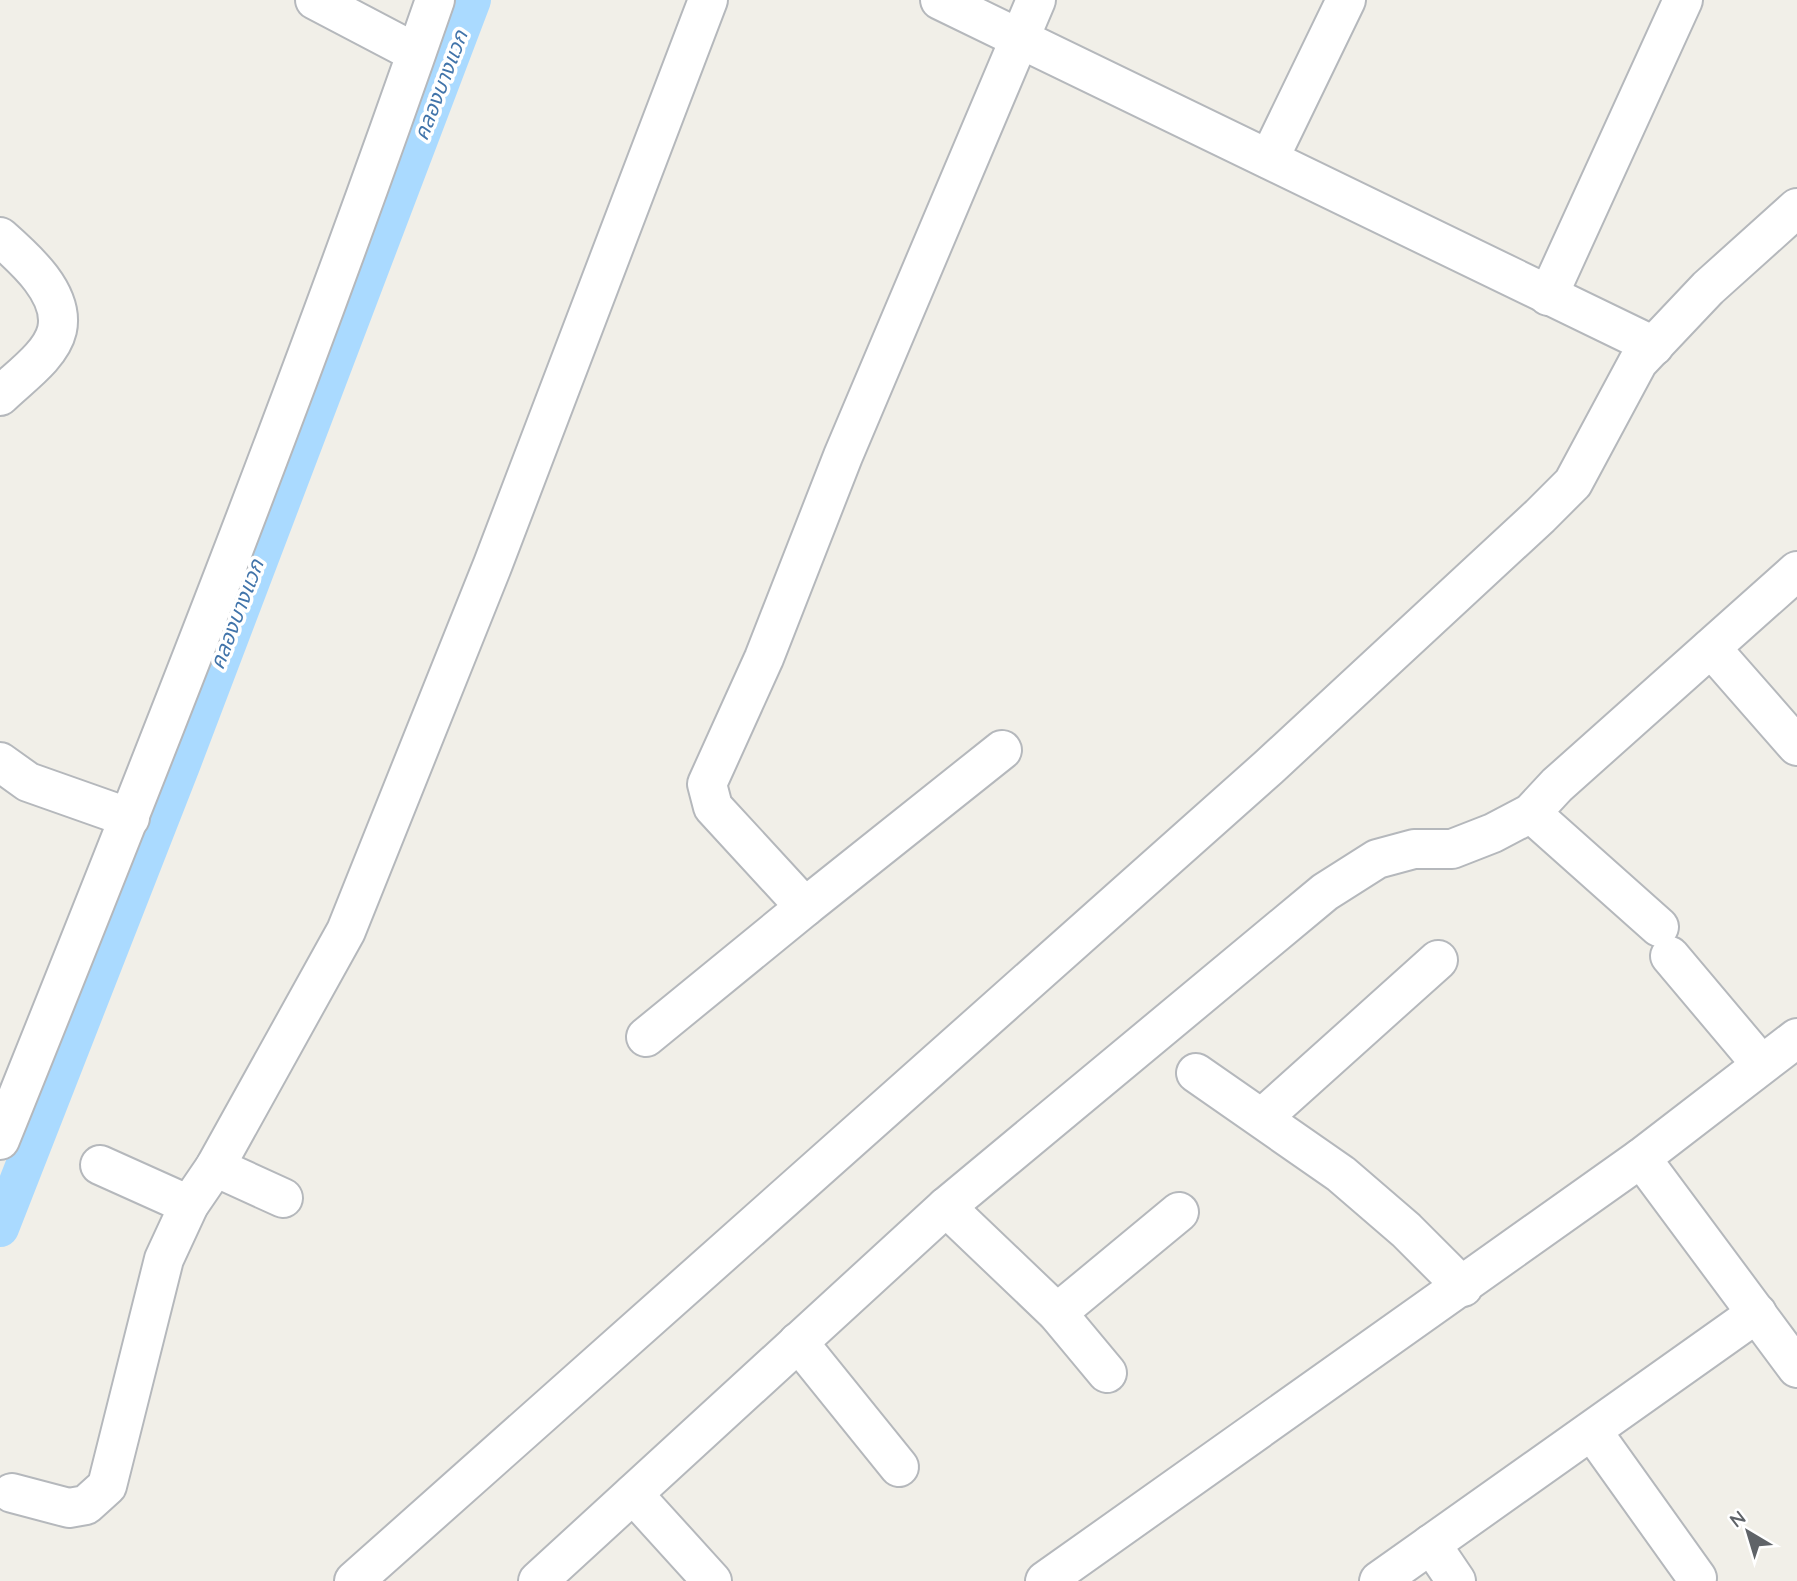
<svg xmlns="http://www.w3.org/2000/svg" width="1797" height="1581" font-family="Quicksand,'Noto Sans Thai',sans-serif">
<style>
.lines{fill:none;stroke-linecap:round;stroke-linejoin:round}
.canal{stroke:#aadaff;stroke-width:38}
.minor-casing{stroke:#b5b8bc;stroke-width:42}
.minor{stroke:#fff;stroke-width:38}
.labels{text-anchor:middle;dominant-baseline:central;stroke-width:7;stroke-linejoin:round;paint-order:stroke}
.water-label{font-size:21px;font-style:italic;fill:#4174aa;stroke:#fff}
</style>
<rect width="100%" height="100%" fill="#f1efe8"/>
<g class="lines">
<path class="canal" d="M 0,1228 L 182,763 L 472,0"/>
<g class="minor-casing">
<g id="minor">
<path d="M 315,0 L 416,53"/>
<path d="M 940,0 L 1654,346"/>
<path d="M 1269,159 L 1346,0"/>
<path d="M 0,237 C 25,259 65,294 57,330 C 51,356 18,378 0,396"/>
<path d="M 1548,296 L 1683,0"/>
<path d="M 1711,648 L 1797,746"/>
<path d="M 0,762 L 28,782 L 130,818"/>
<path d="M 1531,813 L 1659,927"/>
<path d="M 805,907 L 1002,750"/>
<path d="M 1670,956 L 1761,1064"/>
<path d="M 646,1037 L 805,907 L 713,807 L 707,784 L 764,658 L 843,456 L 1036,0"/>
<path d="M 1797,1038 L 1641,1158 L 1797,1368"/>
<path d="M 1196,1073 L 1341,1174 L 1406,1230 L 1463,1287"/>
<path d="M 1262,1118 L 1438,960"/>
<path d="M 0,1140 C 152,763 302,384 435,0"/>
<path d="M 100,1165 L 189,1205"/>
<path d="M 215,1167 L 283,1198"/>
<path d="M 946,1207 L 1057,1313 L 1107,1373"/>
<path d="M 1057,1313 L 1179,1212"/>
<path d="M 798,1342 L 899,1467"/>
<path d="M 1592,1431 L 1697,1578"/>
<path d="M 12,1493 L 69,1508 L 86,1505 L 107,1486 L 164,1259 L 189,1205 L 215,1167 L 346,931 L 493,564 L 708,0"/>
<path d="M 633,1494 L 712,1581"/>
<path d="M 1431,1544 L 1456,1581"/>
<path d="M 354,1581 L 1269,767 L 1540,516 L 1573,483 L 1638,362 L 1708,288 L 1797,208"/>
<path d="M 538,1581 L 946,1207 L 1325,892 L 1377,859 L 1414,849 L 1452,849 L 1493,833 L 1531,813 L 1557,785 L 1797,571"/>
<path d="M 1045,1581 L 1641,1158"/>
<path d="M 1379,1581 L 1757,1313"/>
</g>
</g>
<use href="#minor" class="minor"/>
</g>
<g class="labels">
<g class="water-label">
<text transform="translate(440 85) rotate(-69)">คลองบางแวก</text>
<text transform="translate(236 614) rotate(-69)">คลองบางแวก</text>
</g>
</g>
<g transform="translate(1748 1532) rotate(322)" stroke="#ffffff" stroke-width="5" paint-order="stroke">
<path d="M0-5L12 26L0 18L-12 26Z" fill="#5f6368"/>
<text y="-10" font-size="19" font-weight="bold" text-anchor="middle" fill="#5f6368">N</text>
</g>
</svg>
